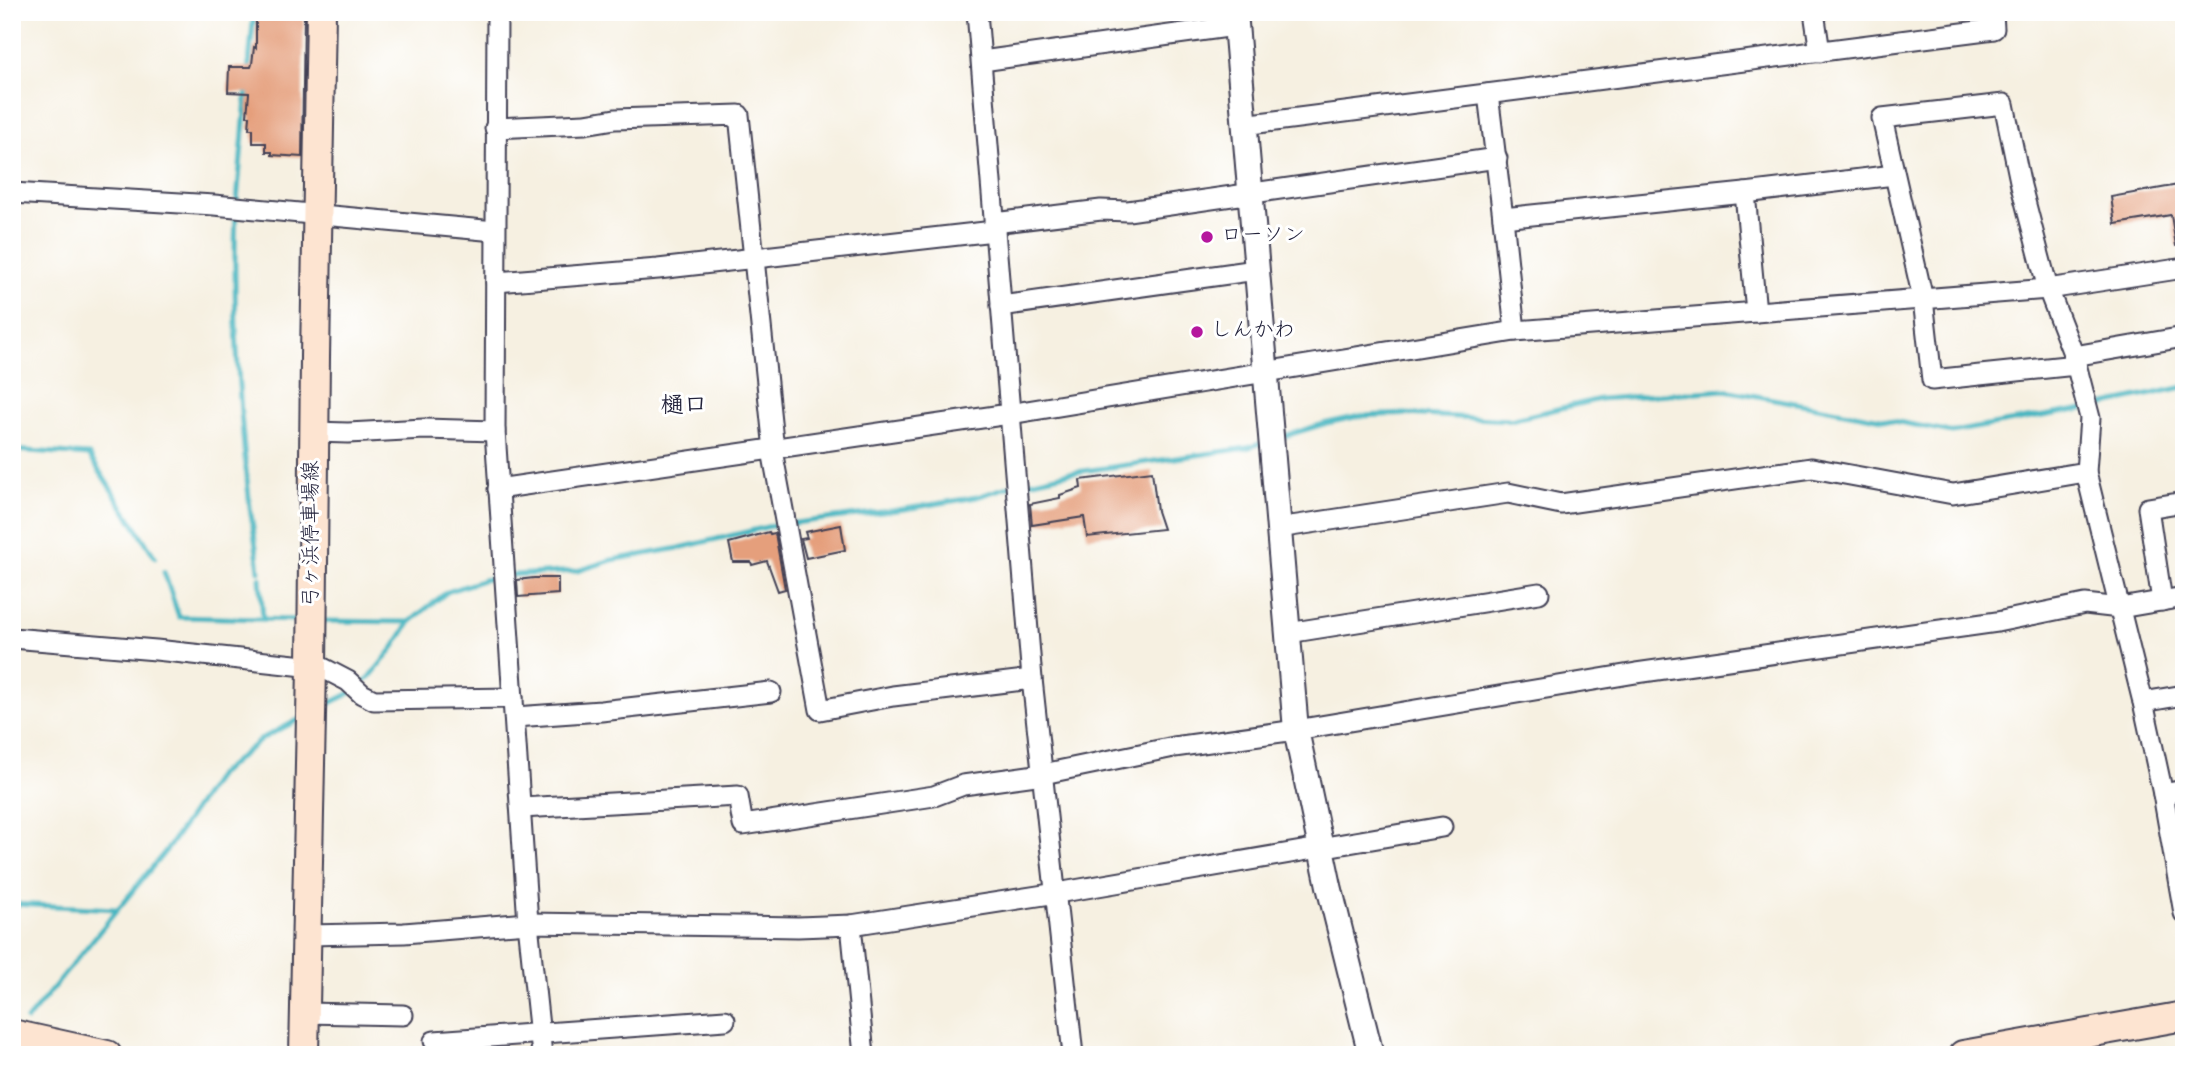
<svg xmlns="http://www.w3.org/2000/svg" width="2196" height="1067" font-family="'Gochi Hand','Klee One',sans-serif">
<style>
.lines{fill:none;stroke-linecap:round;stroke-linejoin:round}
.stream{stroke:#47b6c1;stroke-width:5}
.building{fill:#e59f7c}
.minor-casing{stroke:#424154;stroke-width:23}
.tertiary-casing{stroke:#424154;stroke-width:28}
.secondary-casing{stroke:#424154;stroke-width:32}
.minor{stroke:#fff;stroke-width:19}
.tertiary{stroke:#fff;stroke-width:24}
.secondary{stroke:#fde4d1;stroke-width:28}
.poi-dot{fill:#b5179e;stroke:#fff;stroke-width:2.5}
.labels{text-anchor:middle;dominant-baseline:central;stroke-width:6;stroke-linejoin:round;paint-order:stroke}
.poi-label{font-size:21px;fill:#22223b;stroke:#fff;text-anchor:start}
.street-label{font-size:21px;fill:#22223b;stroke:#fff}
.neighbourhood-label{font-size:23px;font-weight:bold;fill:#22223b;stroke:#fff}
</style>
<rect width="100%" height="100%" fill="#fff"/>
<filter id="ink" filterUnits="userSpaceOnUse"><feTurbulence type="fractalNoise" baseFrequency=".0143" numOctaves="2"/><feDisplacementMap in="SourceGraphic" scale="14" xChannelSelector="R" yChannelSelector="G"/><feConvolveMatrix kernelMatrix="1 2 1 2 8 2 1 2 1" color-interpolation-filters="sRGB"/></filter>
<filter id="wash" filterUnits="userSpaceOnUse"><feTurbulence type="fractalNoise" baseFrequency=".00686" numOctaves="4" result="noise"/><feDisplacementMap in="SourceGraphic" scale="28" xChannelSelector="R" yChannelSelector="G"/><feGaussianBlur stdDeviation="1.57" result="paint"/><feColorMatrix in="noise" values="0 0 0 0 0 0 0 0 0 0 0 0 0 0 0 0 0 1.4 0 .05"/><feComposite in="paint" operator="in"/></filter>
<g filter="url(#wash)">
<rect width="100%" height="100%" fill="#f6f0e1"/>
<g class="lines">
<g class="stream">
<path d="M 248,73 L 254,12"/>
<path d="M 237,202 L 247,86"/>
<path d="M 236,211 C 232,310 239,409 250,507 C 253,528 257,550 259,571"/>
<path d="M 2092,407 L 2184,387"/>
<path d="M 1278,438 L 1327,423 L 1360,416 L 1404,414 L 1510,420 L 1600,399 L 1725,390 L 1952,432 L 2083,409"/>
<path d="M 12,450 L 89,455 L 155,557"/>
<path d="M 1020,484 L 1069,473 L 1247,448 L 1265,442"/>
<path d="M 164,572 L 179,617 L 301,620"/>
<path d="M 260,578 L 263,619"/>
<path d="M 323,621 L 410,622"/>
<path d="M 360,686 L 370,677 L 394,647 L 410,622 L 423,611 L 447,592 L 483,580 L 512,575 L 577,571 L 612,560 L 679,548 L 771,526 L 905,509 L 977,497 L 1010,486"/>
<path d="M 321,708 L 352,692"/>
<path d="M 12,904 L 117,909"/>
<path d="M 27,1020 L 168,848 L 218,775 L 263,738 L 302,718"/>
</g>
</g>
<g id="blocks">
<g class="building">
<path d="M 256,13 L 304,14 L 302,157 L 272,155 L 272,152 L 266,152 L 266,143 L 253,143 L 253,129 L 249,129 L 250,116 L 247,116 L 249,93 L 228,92 L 229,67 L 251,67 L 252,64 L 254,47 L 256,48 Z"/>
<path d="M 2184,184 L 2184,245 L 2176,246 L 2171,215 L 2115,224 L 2111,197 Z"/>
<path d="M 1152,471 L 1157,511 L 1163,529 L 1087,537 L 1084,517 L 1032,525 L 1030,504 L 1060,498 L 1060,495 L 1081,488 L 1080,480 Z"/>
<path d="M 841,525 L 845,550 L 806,558 L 801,539 L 807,538 L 805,532 Z"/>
<path d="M 769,532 L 770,534 L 775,533 L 785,589 L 778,591 L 767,561 L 752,565 L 751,562 L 733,562 L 729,543 Z"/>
<path d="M 534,578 L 558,578 L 558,594 L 518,597 L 517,580 Z"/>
</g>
</g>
</g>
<g filter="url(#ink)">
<use href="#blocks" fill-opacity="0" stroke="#424154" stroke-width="2"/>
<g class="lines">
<g class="minor-casing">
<g id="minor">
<path d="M 497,12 L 495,431 L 528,923 L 542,1055"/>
<path d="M 977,12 L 1032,679 L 1073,1055"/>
<path d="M 1814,12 L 1820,52"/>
<path d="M 982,61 L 1235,26"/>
<path d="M 1488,94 L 1503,218"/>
<path d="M 1243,125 L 1994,29 L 1993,12"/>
<path d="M 495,128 L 585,124 L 615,119 L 739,115 L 774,450"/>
<path d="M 12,193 L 214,205 L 495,231"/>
<path d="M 1745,193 L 1756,312"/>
<path d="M 994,223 L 1101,210 L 1128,211 L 1497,158"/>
<path d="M 496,282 L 658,269 L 994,231"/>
<path d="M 1001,306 L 1256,270"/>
<path d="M 1515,331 L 1503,218 L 1745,193 L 1894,175"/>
<path d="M 2074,356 L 2184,337"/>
<path d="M 2076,365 L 1932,380 L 1923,299 L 1882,118 L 2004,104 L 2021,186 L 2048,289 L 2074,356 L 2090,418 L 2086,472 L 2143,702 L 2163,794 L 2184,913"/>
<path d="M 314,432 L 348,433 L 424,429 L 495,431"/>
<path d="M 772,450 L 820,710 L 893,696 L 1032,679"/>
<path d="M 498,489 L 1009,414 L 1515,331 L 2048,289 L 2184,268"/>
<path d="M 1278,528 L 1508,493 L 1561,504 L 1812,468 L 1953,494 L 2086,472"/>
<path d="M 2162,601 L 2148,508 L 2184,502"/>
<path d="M 1288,633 L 1539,593"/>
<path d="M 12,638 L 156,650 L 323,668 L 348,681 L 362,694 L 374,700 L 513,698"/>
<path d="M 2143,702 L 2184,695"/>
<path d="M 515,717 L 601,711 L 771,692"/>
<path d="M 2163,794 L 2184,790"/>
<path d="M 521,808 L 738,796 L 743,825 L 934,796 L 963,785 L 1043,774 L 1174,747 L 1296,730 L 1636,673 L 1997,622 L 2085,604 L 2120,608 L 2184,597"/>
<path d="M 851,925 L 864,1055"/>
<path d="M 308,935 L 404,933 L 528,923 L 798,927 L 851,925 L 1057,893 L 1442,827"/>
<path d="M 305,1013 L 403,1015"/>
<path d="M 434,1041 L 725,1020"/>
</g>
</g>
<g class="tertiary-casing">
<path id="tertiary" d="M 1235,12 L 1296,730 L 1329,886 L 1371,1055"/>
</g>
<g class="secondary-casing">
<g id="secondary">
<path d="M 12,1034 L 107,1055"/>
<path d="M 304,1055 L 312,667 L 315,357 L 321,12"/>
<path d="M 1963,1055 L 2184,1016"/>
</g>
</g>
<use href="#minor" class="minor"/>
<use href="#tertiary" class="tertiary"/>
<use href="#secondary" class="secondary"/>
</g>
</g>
<g class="poi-dot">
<circle cx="1207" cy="237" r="7"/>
<circle cx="1197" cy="332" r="7"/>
</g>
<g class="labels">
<g class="poi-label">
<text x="1221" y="237">ローソン</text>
<text x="1211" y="332">しんかわ</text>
</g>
<g class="street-label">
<text transform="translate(313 534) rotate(-90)">弓ヶ浜停車場線</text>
</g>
<g class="neighbourhood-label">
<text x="684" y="407">樋口</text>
</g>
</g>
<rect width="2196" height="1067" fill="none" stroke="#fff" stroke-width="42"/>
</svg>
